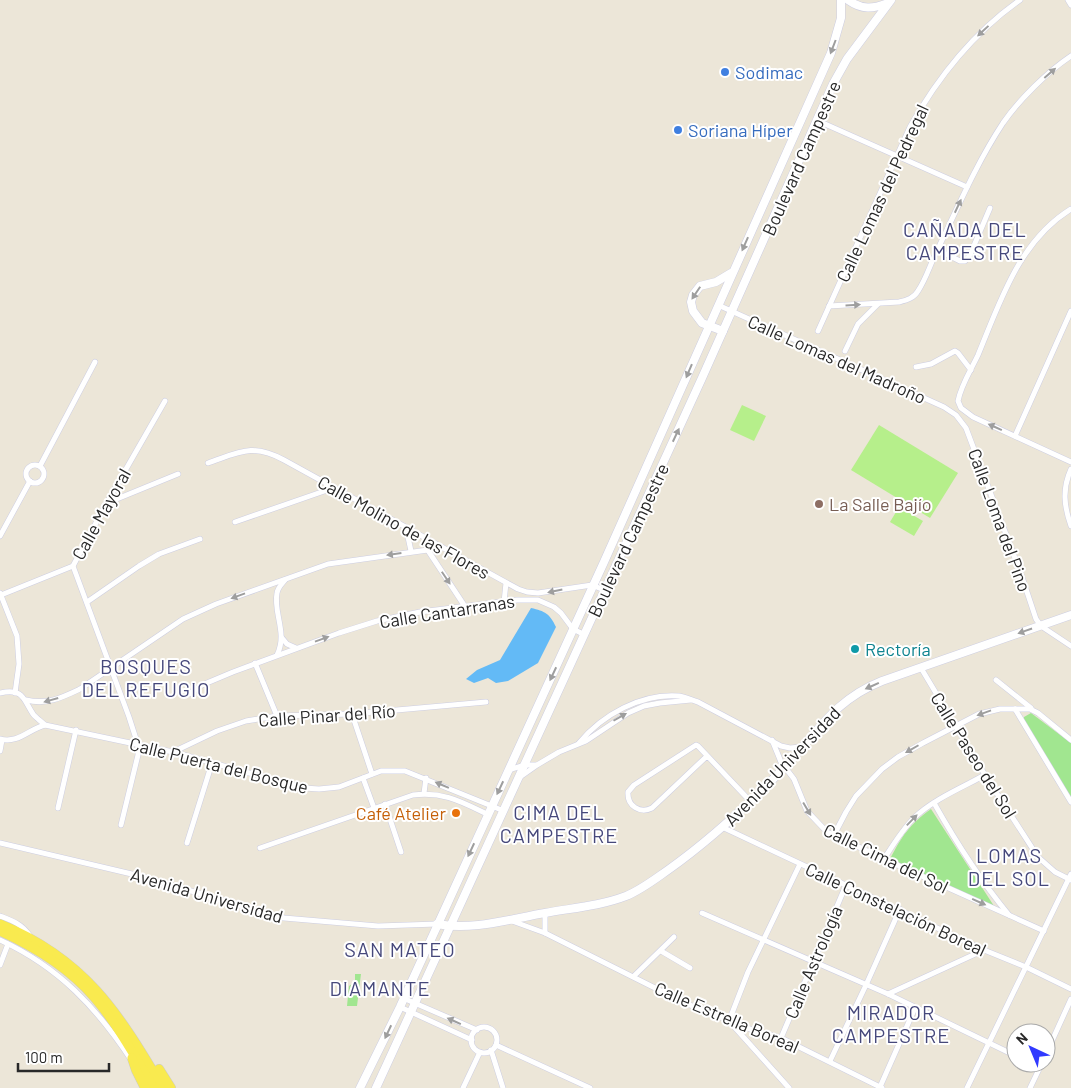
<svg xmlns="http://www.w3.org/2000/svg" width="1071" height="1088" font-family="Barlow,sans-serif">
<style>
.green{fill:#a1e690}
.pitch{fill:#b6ef8b}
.water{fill:#63baf6}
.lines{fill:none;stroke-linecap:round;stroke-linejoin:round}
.street-casing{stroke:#cdcee2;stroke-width:6}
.secondary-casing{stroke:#cdcee2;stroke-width:9}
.primary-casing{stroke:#cbcbcb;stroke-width:10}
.street{stroke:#fff;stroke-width:5}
.secondary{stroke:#fff;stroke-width:8}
.primary{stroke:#f9ea4f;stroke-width:9}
.oneway{fill:#9e9e9e}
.shop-dot{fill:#3f7fe0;stroke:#fff;stroke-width:2}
.education-dot{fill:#8d6e63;stroke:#fff;stroke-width:2}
.culture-dot{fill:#0f9aa8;stroke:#fff;stroke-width:2}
.food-dot{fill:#e8710a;stroke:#fff;stroke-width:2}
.labels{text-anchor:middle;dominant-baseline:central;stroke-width:4;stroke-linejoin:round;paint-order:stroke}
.shop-label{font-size:18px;fill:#366cbe;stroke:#fff;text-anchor:start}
.street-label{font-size:18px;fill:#282828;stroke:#fff}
.education-label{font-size:18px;fill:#785e54;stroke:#fff;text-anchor:start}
.culture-label{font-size:18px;fill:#0d838f;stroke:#fff;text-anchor:start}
.food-label{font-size:18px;fill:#c56008;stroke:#fff;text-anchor:end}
.quarter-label{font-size:20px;letter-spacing:1px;fill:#46487b;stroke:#fff}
</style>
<rect width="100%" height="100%" fill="#ece6d8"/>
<g class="green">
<path d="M 1031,713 L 1071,743 L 1071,798 L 1024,720 L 1024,717 Z"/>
<path d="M 931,809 L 994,906 L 890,859 C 901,837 910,824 931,809 Z"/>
<path d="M 355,974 L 361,974 L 357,1006 L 347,1006 L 349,986 L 355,982 Z"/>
</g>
<g class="pitch">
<path d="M 742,405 L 766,416 L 754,441 L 730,430 Z"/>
<path d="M 879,425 L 958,473 L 930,518 L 851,470 Z"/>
<path d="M 899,507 L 923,521 L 914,536 L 890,522 Z"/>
</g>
<path class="water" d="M 531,608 C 545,611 550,614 556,627 L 538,663 L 508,681 L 496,683 L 488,678 L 474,683 L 466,679 L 477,670 L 500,660 Z"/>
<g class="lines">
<g class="street-casing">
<g id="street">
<path d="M 1068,0 L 1071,5"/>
<path d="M 816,120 L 967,187"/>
<path d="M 1071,209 C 1019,241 1000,302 978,355 C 971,370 961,385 958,401 L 961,408 L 973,417 L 1071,462"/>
<path d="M 938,250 L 960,261 L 965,261 L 970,255 L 990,208"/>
<path d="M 718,305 L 944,407 L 956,415 L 966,428 L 1021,574 L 1036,619 L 1041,626 L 1071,646"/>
<path d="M 829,306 L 899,302 C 907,300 914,298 918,291 C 926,279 930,265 936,253 C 957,209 976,164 1003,123 C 1019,100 1047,72 1071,56"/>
<path d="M 818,331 L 910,127 C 938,77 973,33 1020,0"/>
<path d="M 845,351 L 858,324 L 878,304"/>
<path d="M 916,367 L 931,364 L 955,351 L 958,353 L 971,370"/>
<path d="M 1015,436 L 1071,311"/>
<path d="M 208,463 C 240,452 252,443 284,460 L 518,589 L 527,592 L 538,593 L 592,585 L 604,590"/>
<circle cx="35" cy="474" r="9"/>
<path d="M 40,466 L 95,362"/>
<path d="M 1071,469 C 1062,489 1064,506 1071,526"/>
<path d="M 107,503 L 178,474"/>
<path d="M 235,522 L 333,488"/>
<path d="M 406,528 L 411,551"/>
<path d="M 0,536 L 30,481"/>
<path d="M 427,549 L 466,608"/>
<path d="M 0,593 L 17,636 L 19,664 L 15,693"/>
<path d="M 1,595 L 73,566"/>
<path d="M 87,602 L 139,566 L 159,554 L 200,539"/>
<path d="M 504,602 L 506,583"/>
<path d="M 282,638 L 287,644 L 296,648"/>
<path d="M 277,655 C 288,633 273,613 277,593 C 278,587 282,584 285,580"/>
<path d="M 255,663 L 277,716"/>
<path d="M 921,668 L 985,775 L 1038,857 L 1055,872 L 1071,880"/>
<path d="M 996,680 L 1031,708"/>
<path d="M 0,693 C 24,688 23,699 33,714 C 36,718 41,721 45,725 C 29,729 18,744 0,739"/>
<path d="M 189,694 L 202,685 L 233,672 L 339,633 L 377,621 L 420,612 L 517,600 L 538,600 L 554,607 L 561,613 L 573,629 L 585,635"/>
<path d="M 26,700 C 47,705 61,698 80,689 L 183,619 L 216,604 L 328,564 L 442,548"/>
<path d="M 1015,709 L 1071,802"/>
<path d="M 352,714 L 372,774"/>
<path d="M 45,725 L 173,752 L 304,788 L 319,789 L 339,787 L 381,771 L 405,771 L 504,811"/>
<path d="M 772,740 L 781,762 L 794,779 L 807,811 L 827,832 L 884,859 L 1044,931"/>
<path d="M 579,743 C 602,715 641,693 679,696 C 686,697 691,700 698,702 L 781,746 L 790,748 L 801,747"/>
<path d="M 0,751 L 2,740"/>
<path d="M 173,752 L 217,731 L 246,721 L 277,716 L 352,714 L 486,702"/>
<path d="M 707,756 L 652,808 C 640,814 627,806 628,792 L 634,785 L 696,745 L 698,746 L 751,802"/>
<path d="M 508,770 L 525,765 L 536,765"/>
<path d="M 520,777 L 537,765 L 559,752 L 586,741 L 628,713 L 644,706 L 660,703 L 691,700"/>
<path d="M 363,778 L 374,808"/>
<path d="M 424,793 L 426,778"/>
<path d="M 934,803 C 956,842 980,880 1009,915"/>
<path d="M 385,804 L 401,852"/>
<path d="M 58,808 L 76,730"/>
<path d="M 121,825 L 138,755 L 138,745 L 129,717 L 73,566 L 106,504 L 165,401"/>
<path d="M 722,827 L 984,950 L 1026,967 L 1071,989"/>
<path d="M 834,835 L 846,812 L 856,796 L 882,769 L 898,757 L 923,743 L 979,714 L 1000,709 L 1030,709 L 1038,713 L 1071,740"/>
<path d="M 0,843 L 136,875 L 284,918 L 378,926 L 437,924"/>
<path d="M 187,843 L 212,763"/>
<path d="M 260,848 L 413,795 C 443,791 462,802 487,814"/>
<path d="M 884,859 C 893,845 902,830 914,818 C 932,800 963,787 985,775"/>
<path d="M 702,913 L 888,994 L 1016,1056"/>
<path d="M 0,916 C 13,921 22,924 30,936"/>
<path d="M 512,921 L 545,933 L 685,1003 L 755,1031 L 781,1038 L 882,1088"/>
<path d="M 545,933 L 545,913"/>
<path d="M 0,940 C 59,967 97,1008 132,1061"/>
<path d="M 661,951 L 690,968"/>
<path d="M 0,965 L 8,944"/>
<path d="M 634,976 L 674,937"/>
<path d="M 888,994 L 984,950"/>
<path d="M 403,998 L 477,1030"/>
<path d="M 400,1007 L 472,1040"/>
<circle cx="484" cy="1040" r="13"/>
<path d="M 781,1038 L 846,885"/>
<path d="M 496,1045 L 590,1088"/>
<path d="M 491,1050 L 503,1088"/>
<path d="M 1046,1054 L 1071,999"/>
<path d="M 830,1061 L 866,985 L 900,909"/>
<path d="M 1031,1063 L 1040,1067"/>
<path d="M 880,1087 L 915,1008"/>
<path d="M 463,1088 L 480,1052"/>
<path d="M 789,1088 L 729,1021 L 748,972 L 800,864"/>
<path d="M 967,1088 L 1071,874"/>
<path d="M 1030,1088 L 1042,1063"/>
</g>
</g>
<g class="secondary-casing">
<g id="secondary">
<path d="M 848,0 C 862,10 873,9 888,3"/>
<path d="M 723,331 L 702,323 L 693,311 L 691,302 L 693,295 L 700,286 L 716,282 L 731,273"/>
<path d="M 437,924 C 472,931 510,919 545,913 C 572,908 600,906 626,896 C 641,890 655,879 668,870 C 710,840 748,805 784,768 C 817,733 834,700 882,681 L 1071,615"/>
<path d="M 360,1088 L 400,1007 L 604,562 L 831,53 L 841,18 L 841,0"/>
<path d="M 376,1088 L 702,378 L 833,84 L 847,59 L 891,0"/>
</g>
</g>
<g class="primary-casing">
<g id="primary">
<path d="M 0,924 C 85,959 118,1012 163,1088"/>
<path d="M 0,931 C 35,947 69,968 94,997 C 118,1025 135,1057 154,1088"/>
<path d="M 132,1058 L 136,1070 L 145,1088"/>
<path d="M 159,1069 L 171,1088"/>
</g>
</g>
<use href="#street" class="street"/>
<use href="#secondary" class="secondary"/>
<use href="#primary" class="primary"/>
</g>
<defs><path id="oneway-solid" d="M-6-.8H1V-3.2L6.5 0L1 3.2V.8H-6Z" transform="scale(1.25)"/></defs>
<g class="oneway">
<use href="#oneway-solid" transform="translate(983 31) rotate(137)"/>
<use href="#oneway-solid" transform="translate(833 47) rotate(111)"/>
<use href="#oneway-solid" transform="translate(1050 73) rotate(-41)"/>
<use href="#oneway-solid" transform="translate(958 206) rotate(-65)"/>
<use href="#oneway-solid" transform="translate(745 244) rotate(114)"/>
<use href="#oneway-solid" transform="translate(696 293) rotate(124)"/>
<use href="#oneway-solid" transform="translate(853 305) rotate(-3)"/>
<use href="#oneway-solid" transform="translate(689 371) rotate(113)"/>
<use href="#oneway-solid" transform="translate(995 427) rotate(-156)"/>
<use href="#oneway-solid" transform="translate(676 435) rotate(-65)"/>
<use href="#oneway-solid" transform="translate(394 554) rotate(172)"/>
<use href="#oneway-solid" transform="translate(446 578) rotate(56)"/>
<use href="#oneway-solid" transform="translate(555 591) rotate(168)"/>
<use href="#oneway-solid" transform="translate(238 596) rotate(160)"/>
<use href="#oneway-solid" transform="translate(1025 631) rotate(161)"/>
<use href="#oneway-solid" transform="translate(322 639) rotate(-20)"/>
<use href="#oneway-solid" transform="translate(553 674) rotate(115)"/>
<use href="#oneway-solid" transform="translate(872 686) rotate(156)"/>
<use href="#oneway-solid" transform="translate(51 700) rotate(164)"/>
<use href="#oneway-solid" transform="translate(984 713) rotate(160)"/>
<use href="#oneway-solid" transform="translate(620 717) rotate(-30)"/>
<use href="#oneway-solid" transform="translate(912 749) rotate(150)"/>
<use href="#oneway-solid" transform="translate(442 785) rotate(-157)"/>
<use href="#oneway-solid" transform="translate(500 788) rotate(115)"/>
<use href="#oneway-solid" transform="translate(807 809) rotate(59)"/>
<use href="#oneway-solid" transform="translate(912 820) rotate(-46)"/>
<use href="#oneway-solid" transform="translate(471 850) rotate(115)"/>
<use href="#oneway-solid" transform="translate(979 902) rotate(24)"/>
<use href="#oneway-solid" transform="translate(454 1021) rotate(-156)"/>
<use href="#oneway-solid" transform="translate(388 1032) rotate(115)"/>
</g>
<g class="shop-dot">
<circle cx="725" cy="72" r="5"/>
<circle cx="678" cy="130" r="5"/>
</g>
<circle class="education-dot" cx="819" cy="504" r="5"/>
<circle class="culture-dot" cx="855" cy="649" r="5"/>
<circle class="food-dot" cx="456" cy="813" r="5"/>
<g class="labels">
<g class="shop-label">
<text x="735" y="72">Sodimac</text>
<text x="688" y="130">Soriana Híper</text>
</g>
<g class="street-label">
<text transform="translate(801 158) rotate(-66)">Boulevard Campestre</text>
<text transform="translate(882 193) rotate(-65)">Calle Lomas del Pedregal</text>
<text transform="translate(837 359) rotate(24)">Calle Lomas del Madroño</text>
<text transform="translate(101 514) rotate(-61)">Calle Mayoral</text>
<text transform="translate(1000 520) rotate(70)">Calle Loma del Pino</text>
<text transform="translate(404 527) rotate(29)">Calle Molino de las Flores</text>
<text transform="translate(628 540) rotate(-65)">Boulevard Campestre</text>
<text transform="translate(447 611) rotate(-9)">Calle Cantarranas</text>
<text transform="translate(327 715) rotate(-4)">Calle Pinar del Río</text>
<text transform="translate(974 755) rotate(58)">Calle Paseo del Sol</text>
<text transform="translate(219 765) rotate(14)">Calle Puerta del Bosque</text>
<text transform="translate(782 766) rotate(-46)">Avenida Universidad</text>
<text transform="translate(886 858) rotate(26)">Calle Cima del Sol</text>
<text transform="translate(207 895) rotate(16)">Avenida Universidad</text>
<text transform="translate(896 909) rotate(25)">Calle Constelación Boreal</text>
<text transform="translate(813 962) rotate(-67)">Calle Astrología</text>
<text transform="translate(727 1017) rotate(23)">Calle Estrella Boreal</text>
</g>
<g class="education-label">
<text x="829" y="504">La Salle Bajío</text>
</g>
<g class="culture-label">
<text x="865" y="649">Rectoría</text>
</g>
<g class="food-label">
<text x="446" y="813">Café Atelier</text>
</g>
<g class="quarter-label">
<text x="965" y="229">CAÑADA DEL<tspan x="965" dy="23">CAMPESTRE</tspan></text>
<text x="146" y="666">BOSQUES<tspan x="146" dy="23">DEL REFUGIO</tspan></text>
<text x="559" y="812">CIMA DEL<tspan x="559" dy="23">CAMPESTRE</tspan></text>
<text x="1009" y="855">LOMAS<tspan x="1009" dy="23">DEL SOL</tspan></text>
<text x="400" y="949">SAN MATEO</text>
<text x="380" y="988">DIAMANTE</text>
<text x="891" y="1012">MIRADOR<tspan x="891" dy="23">CAMPESTRE</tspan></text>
</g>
</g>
<g transform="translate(1031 1048) rotate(316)"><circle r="24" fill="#ffffff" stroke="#a9a9a9"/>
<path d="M0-4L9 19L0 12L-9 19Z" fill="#313aff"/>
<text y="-8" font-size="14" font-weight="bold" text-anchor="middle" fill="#282828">N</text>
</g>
<path d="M18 1063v8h91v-8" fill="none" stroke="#282828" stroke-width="2.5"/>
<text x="25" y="1063" font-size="15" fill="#282828" stroke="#ffffff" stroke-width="4" paint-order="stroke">100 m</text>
</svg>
